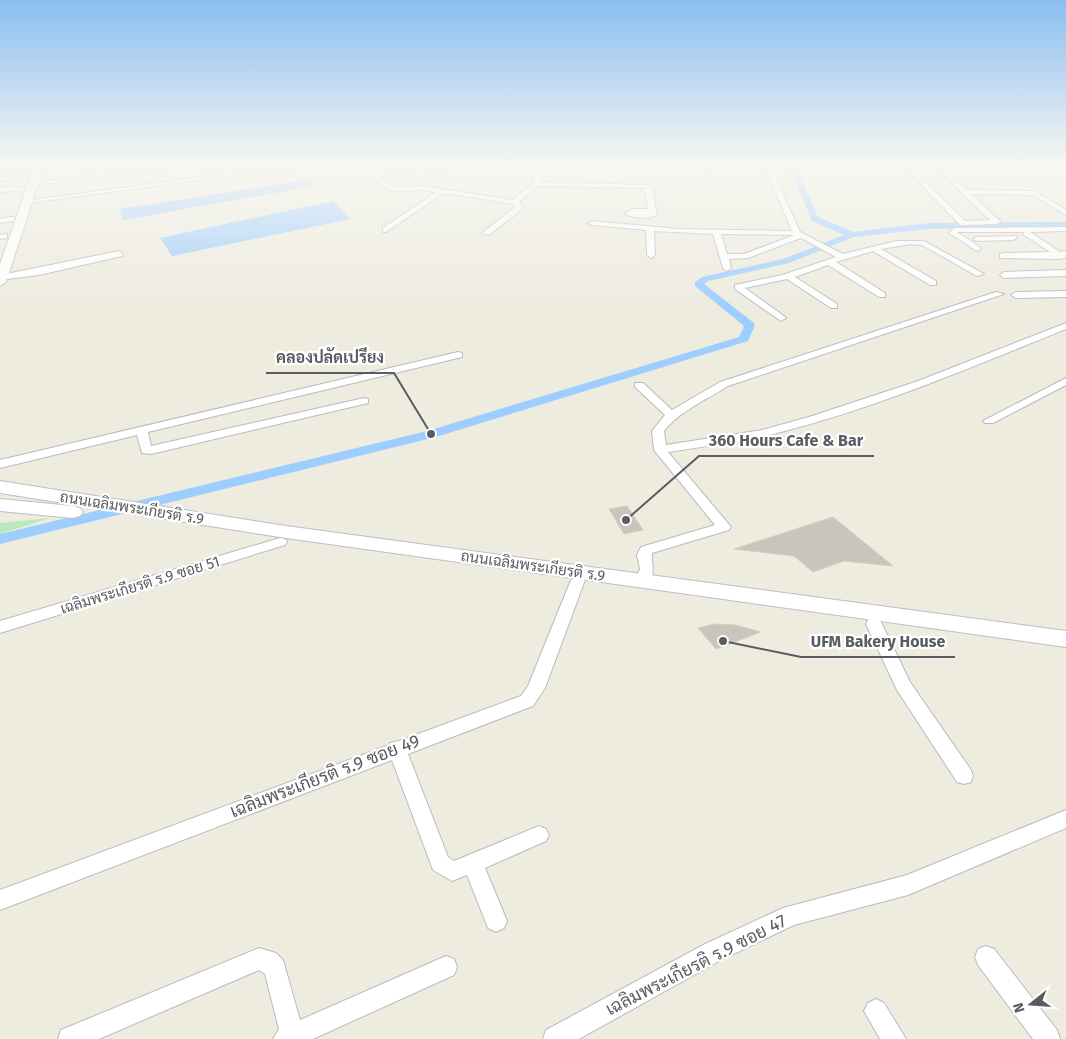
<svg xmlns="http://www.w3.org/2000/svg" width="1066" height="1039" font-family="'Fira Sans',Sarabun,sans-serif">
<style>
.green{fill:#b9e9bc}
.water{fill:#9eceff}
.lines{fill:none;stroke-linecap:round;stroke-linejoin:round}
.canal{fill:#9eceff;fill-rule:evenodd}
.building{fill:#c9c5bd;stroke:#d3cebd}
.street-casing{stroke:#b8bac1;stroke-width:2}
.secondary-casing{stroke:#bbbec6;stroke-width:2}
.street{fill:#fff;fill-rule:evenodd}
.secondary{fill:#fff;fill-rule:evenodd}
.labels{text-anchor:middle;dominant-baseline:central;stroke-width:4.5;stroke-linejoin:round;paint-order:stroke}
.street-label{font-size:15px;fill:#595c63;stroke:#fff}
.near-street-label{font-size:18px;fill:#595c63;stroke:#fff}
.leader{fill:none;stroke:#595c63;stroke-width:2}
.callout-dot{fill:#595c63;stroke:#fff;stroke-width:2}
.callout-label{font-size:16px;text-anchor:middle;font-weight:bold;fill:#595c63;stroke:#fff;stroke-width:4.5;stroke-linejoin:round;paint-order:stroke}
</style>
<rect width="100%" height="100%" fill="#eeecdf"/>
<path class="green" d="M 50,518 L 0,534 L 0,523 Z"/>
<g class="water">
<path d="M 312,179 L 315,186 L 123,220 L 120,209 Z"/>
<path d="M 333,201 L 350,219 L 172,256 L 160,238 Z"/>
</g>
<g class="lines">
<path class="canal" d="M 787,163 L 794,163 L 818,217 L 853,232 L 929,223 L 1066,222 L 1066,228 L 929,229 L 854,237 L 789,263 L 708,281 L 704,284 L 754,323 L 755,325 L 748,341 L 436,437 L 0,544 L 0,534 L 427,431 L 739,337 L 744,326 L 695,286 L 695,282 L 702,277 L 783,259 L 844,235 L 812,221 Z"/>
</g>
<g class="building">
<path d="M 627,506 L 643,530 L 624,534 L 609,509 Z"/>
<path d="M 833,517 L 893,566 L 844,561 L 813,572 L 794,556 L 734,549 Z"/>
<path d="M 715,624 L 735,625 L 761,632 L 716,649 L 698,628 Z"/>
</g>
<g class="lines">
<g class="street-casing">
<g id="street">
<path d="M 183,163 L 203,163 L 35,185 L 32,183 Z"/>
<path d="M 307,163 L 326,163 L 28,203 L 24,201 Z"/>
<path d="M 373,163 L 441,170 L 438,172 L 378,167 L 380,179 L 393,187 L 422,186 L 513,200 L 533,183 L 534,163 L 540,163 L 540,182 L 647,185 L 652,188 L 657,215 C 650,219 632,218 625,214 L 632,209 L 648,209 L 644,188 L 538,186 L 519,202 L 523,206 L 521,210 L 489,235 L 482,233 L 515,207 L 513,204 L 444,193 L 386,232 L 383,232 L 383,228 L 436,192 L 422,190 L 392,191 L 374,180 L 371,170 Z"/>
<path d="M 708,163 L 714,163 L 718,181 L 713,180 Z"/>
<path d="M 763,163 L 769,163 L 800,232 L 843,254 L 896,241 L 924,241 L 984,274 L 977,276 L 922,245 L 911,244 L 881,249 L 936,281 L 936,285 L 930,285 L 873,251 L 836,262 L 885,293 L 885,297 L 879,297 L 828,265 L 795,277 L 837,304 L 837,308 L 831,308 L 787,279 L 745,288 L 784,316 L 786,318 L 781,321 L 735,289 L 735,285 L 782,275 L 836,257 L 801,238 L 748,258 L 729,259 L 731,268 L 727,271 L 723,268 L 713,234 L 654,231 L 655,255 L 651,258 L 647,255 L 646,230 L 592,225 L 588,223 L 592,221 L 678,229 L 792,231 ZM 721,234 L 794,235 L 744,254 L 727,254 Z"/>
<path d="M 900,163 L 907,163 L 965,221 L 990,220 L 931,163 L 938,163 L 967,190 L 1035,191 L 1066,210 L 1066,215 L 1033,195 L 971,194 L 1001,222 L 997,224 L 960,225 Z"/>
<path d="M 28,175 L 26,178 L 0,181 L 0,177 Z"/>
<path d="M 24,187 L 22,190 L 0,192 L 0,188 Z"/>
<path d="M 11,217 L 14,217 L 14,221 L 0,223 L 0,219 Z"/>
<path d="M 1066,227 L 1066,231 L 1030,232 L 1060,252 L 1066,251 L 1066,257 L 1061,259 L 1000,258 L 1000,254 L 1003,253 L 1050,252 L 1024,235 L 1024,232 L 957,232 L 980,247 L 981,249 L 977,251 L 949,233 L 954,228 Z"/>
<path d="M 7,234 L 7,238 L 0,239 L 0,235 Z"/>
<path d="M 1016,236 L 1017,238 L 1013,240 L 977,241 L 973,239 L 977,237 Z"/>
<path d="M 119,251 L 123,254 L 122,256 L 39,275 L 0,280 L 1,275 Z"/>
<path d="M 1066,270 L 1066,276 L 1004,278 L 1000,275 L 1004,272 Z"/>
<path d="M 1066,291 L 1066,297 L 1016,298 L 1011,295 L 1016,292 Z"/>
<path d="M 996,292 L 1004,294 L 728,386 C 706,400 680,411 664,431 L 666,445 L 762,430 L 809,417 L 918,381 L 1066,323 L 1066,329 C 972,367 879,407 781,432 C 744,442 706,446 668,452 L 731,527 L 729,530 L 652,553 C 651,564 658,582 642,586 L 637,584 L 634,581 L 640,569 L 637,555 L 641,547 L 715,525 L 654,450 L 652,431 L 665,415 L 635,387 L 635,383 L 643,383 L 672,410 L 720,382 Z"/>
<path d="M 458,352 L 462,353 L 462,357 L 148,432 L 151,446 L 364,398 L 368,399 L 368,403 L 151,454 L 142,453 L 137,435 L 0,468 L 0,460 Z"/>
<path d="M 1066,378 L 1066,385 L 993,423 L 985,423 L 983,421 Z"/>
<path d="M 280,538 L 285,539 L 287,542 L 285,545 L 0,633 L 0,621 Z"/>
<path d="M 578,575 L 585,580 L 545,688 L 533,706 L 408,754 L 448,857 L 454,861 L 539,826 L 546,829 L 549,835 L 546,841 L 485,868 L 507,921 L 504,928 L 496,932 L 488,928 L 467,875 L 452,881 L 433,870 L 392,760 L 0,910 L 0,890 L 389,745 L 390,743 L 399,741 L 521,696 L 528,686 L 571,580 Z"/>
<path d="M 874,618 L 880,620 L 910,682 L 971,770 L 973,776 L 971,782 L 964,784 L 957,782 L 897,690 L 866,624 L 868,620 Z"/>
<path d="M 1066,810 L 1066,828 L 908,895 L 794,925 L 721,960 L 579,1039 L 543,1039 L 546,1030 L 705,944 L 783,908 L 907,875 Z"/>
<path d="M 986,946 L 994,949 L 1057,1030 L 1060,1039 L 1033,1039 L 978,965 L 975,957 L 978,949 Z"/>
<path d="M 259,948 L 276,953 L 283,960 L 300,1020 L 446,956 L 454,959 L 457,967 L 454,975 L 313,1039 L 273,1039 L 279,1029 L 265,974 L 259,970 L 99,1039 L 58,1039 L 61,1030 Z"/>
<path d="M 876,999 L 884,1003 L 906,1039 L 880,1039 L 864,1011 L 868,1003 Z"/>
</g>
</g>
<g class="secondary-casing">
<g id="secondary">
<path d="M 35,163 L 45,163 L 6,282 L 0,286 L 0,264 Z"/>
<path d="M 0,481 L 286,526 L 1066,631 L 1066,647 L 286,538 L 0,493 Z"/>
<path d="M 0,499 L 73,506 L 80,508 L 83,512 L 80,516 L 73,518 L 0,511 Z"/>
</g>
</g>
<use href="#street" class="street"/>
<use href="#secondary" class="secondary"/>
</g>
<linearGradient id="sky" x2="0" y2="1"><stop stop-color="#8abef1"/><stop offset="0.53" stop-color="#f7f6f1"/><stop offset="1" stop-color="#f7f6f1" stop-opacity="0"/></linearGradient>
<rect width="1066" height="309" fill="url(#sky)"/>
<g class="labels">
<g class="street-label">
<text transform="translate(132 508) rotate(9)">ถนนเฉลิมพระเกียรติ ร.9</text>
<text transform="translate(533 566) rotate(8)">ถนนเฉลิมพระเกียรติ ร.9</text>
<text transform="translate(140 585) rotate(-17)">เฉลิมพระเกียรติ ร.9 ซอย 51</text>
</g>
<g class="near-street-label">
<text transform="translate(325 776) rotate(-21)">เฉลิมพระเกียรติ ร.9 ซอย 49</text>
<text transform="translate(696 965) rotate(-27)">เฉลิมพระเกียรติ ร.9 ซอย 47</text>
</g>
</g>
<path class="leader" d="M431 434L394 373H266M626 520L699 456H874M723 641L801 657H955"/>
<g class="callout-dot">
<circle cx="431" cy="434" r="5"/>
<circle cx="626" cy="520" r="5"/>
<circle cx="723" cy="641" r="5"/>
</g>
<g class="callout-label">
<text x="330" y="363">คลองปลัดเปรียง</text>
<text x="786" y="446">360 Hours Cafe &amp; Bar</text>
<text x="878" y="647">UFM Bakery House</text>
</g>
<g transform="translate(1031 1004) rotate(253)" stroke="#ffffff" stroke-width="4" paint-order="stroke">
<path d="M0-4L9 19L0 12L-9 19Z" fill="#595c63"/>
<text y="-8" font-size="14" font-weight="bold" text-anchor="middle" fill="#595c63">N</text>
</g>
</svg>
